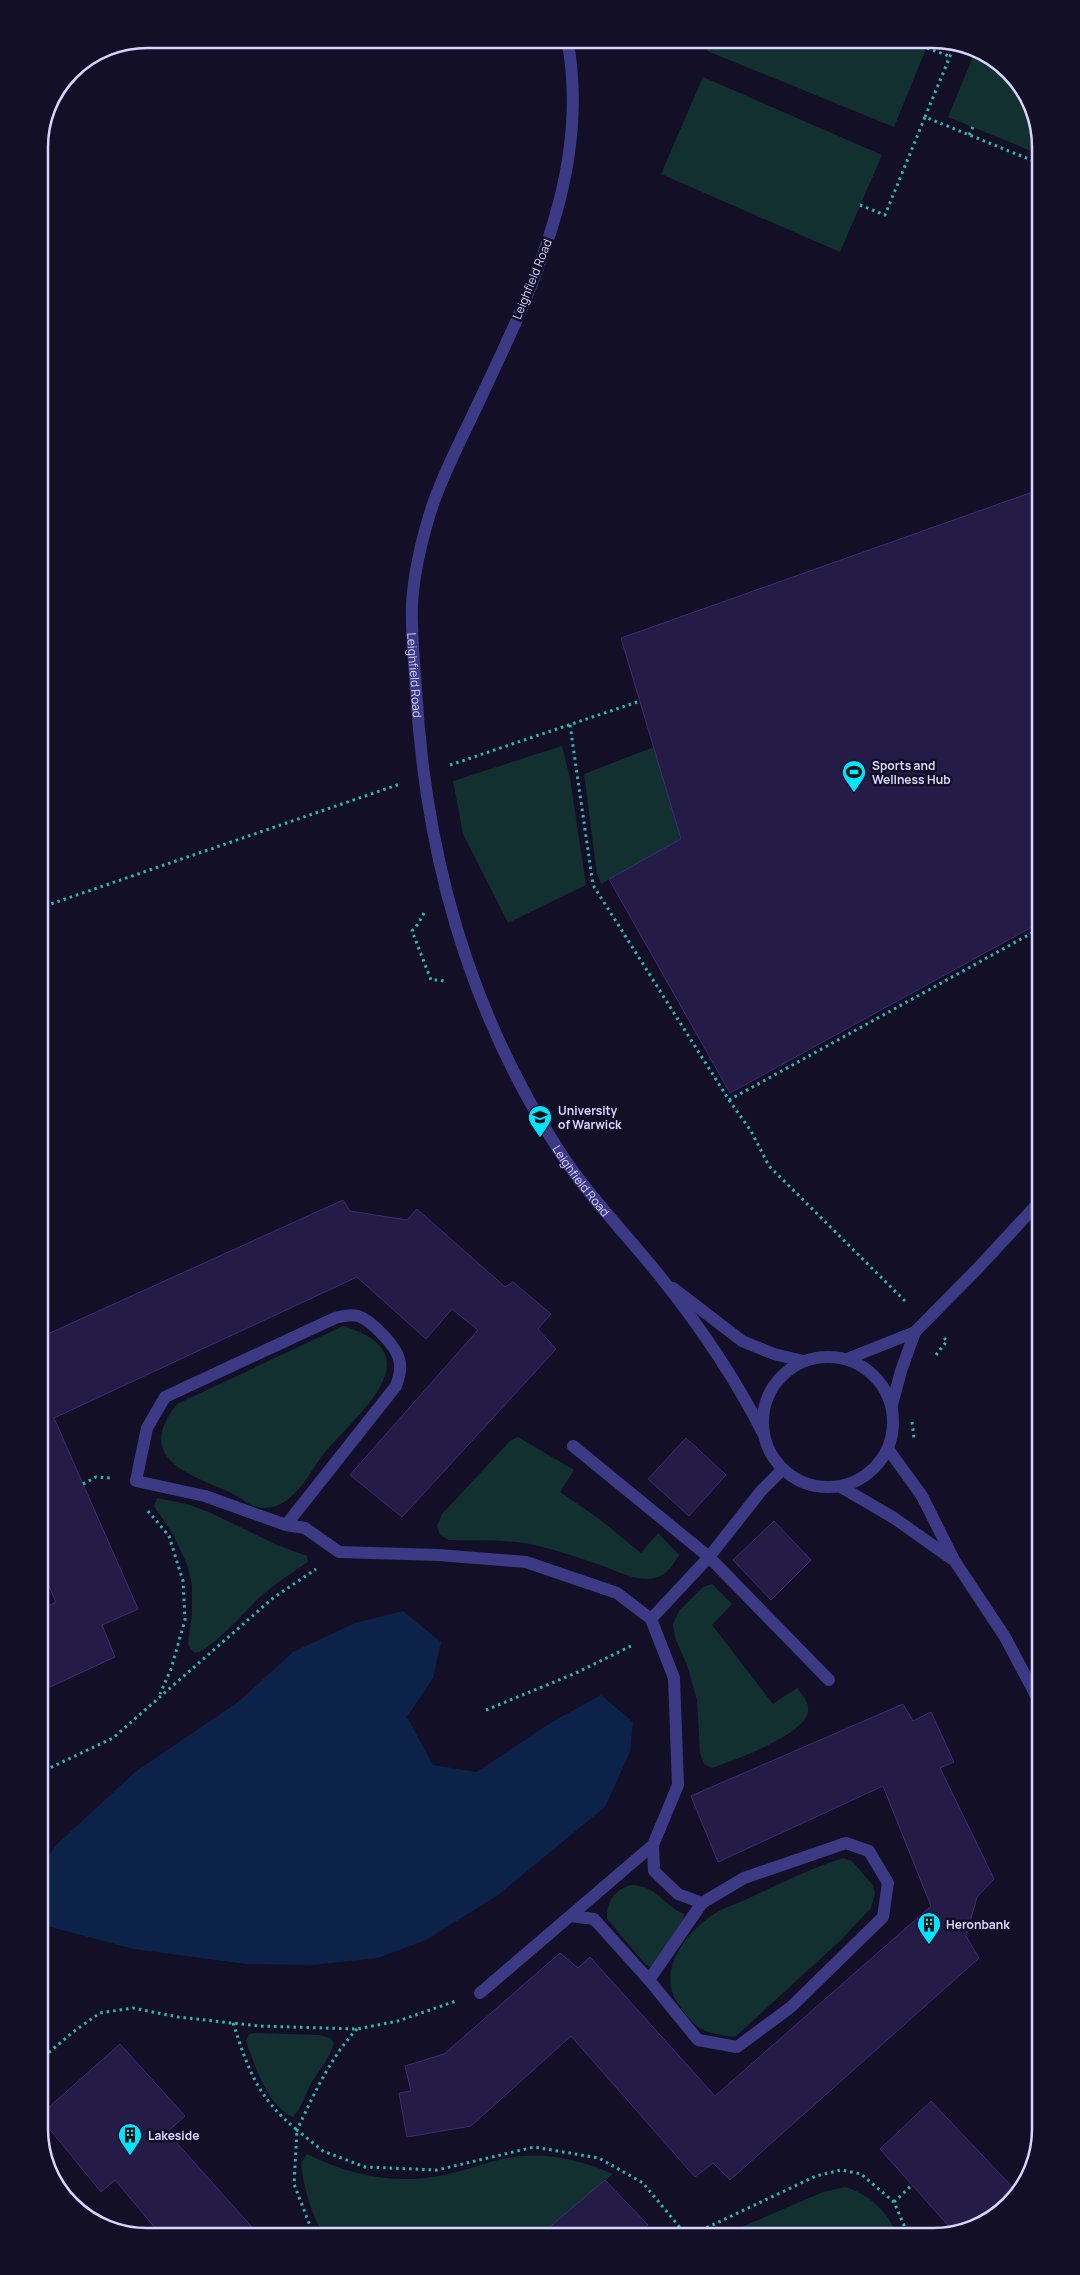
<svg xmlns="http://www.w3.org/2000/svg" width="1080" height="2275" font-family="Manrope,sans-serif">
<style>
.green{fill:#12302f}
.water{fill:#0c2248}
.building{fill:#241b47;stroke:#3b2d73}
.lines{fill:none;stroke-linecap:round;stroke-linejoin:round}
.path{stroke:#2fb8b0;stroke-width:3;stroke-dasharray:2.5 4;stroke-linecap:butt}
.lane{stroke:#3d3a85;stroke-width:12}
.labels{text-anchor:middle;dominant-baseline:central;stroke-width:5;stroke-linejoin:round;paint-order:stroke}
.street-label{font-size:12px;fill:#d9d4ff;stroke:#130f26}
.poi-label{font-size:12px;font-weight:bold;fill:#d9d4ff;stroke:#130f26;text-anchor:start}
.rim{fill:none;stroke:#d9d4ff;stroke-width:2.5}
</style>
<rect width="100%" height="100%" fill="#130f26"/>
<g class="green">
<path d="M 712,39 L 930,39 L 894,127 L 707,51 Z"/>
<path d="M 975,52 L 999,61 L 1033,105 L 1041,155 L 948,117 Z"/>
<path d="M 703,77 L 882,155 L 840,252 L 661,174 Z"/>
<path d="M 562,746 L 570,778 L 586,885 L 508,923 L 463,834 L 453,781 Z"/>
<path d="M 654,747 L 681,839 L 601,884 L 597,874 L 584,774 Z"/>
<path d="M 343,1326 C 434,1353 361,1411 326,1451 C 311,1469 299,1498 276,1506 C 254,1513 245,1499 227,1491 C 185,1473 135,1457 177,1404 Z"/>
<path d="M 518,1437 L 574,1470 L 560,1492 L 598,1518 L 641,1553 L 658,1533 L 679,1555 C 673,1565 667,1575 655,1578 C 635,1582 618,1571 600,1565 C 577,1557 553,1549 530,1544 C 504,1539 475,1541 449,1540 L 440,1535 L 437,1526 L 442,1514 L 510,1441 Z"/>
<path d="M 157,1498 L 187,1504 L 211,1513 L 277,1545 L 307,1556 L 308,1562 C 291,1573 275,1584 260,1597 C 246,1610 212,1650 195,1653 L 190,1649 L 188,1643 L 192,1615 L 192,1585 L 188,1567 L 173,1534 L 154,1506 Z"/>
<path d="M 712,1584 L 732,1604 L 712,1625 L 773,1704 L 797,1688 C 802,1695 810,1702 808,1712 C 803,1736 734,1760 712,1768 L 704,1764 L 700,1753 L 697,1700 L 687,1665 L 675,1638 L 673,1624 L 679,1611 L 703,1587 Z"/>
<path d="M 843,1858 L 852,1861 L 873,1885 L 875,1893 L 871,1908 L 841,1940 L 735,2037 C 703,2033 695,2030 677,2002 C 657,1971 685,1934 711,1916 C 722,1908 737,1904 749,1898 C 780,1884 811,1868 843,1858 Z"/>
<path d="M 630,1885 C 655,1884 663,1905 684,1914 L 683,1921 L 651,1967 L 646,1965 L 607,1919 C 607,1900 613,1892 630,1885 Z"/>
<path d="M 255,2033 L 320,2035 L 330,2038 L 334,2043 C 330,2057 320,2069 312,2082 C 305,2094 302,2108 293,2117 C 268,2107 254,2064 246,2041 L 249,2034 Z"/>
<path d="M 307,2154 C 341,2171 375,2180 413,2179 C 442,2178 470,2168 498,2160 C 538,2150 576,2158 613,2174 L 539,2236 L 324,2236 C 311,2213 304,2190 301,2163 Z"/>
<path d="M 845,2187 C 867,2193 891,2213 896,2236 L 721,2236 L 823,2192 Z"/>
</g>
<path class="water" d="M 403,1611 L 441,1642 L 433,1678 L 407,1717 L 433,1765 L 477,1772 L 550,1723 L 601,1695 L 633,1722 L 630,1752 L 605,1807 L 498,1895 L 426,1940 L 378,1958 L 312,1965 L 246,1964 L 134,1949 L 39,1924 L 39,1872 L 55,1846 L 135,1772 L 238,1702 L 293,1652 L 355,1623 Z"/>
<g class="building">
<path d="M 1041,489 L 1041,922 L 730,1093 L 609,879 L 681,839 L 621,638 Z"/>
<path d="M 343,1200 L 350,1211 L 407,1220 L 417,1209 L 505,1287 L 513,1282 L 551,1314 L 538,1329 L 556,1349 L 402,1517 L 350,1475 L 478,1330 L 452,1309 L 426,1339 L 357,1277 L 54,1418 L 138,1609 L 102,1625 L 115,1657 L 39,1692 L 39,1610 L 56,1602 L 39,1564 L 39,1338 Z"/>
<path d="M 686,1438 L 726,1475 L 689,1516 L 648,1479 Z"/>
<path d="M 774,1521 L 811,1560 L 771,1600 L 733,1560 Z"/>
<path d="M 903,1704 L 913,1721 L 931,1712 L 954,1762 L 940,1768 L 994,1879 L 977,1897 L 966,1936 L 979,1958 L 730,2180 L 713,2163 L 695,2177 L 571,2036 L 471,2126 L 407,2137 L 399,2093 L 411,2091 L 405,2066 L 444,2054 L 560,1953 L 578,1968 L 590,1957 L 715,2096 L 931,1906 L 883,1786 L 718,1862 L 691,1796 Z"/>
<path d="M 120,2044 L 185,2116 L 167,2132 L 260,2236 L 162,2236 L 115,2180 L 101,2192 L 39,2116 Z"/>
<path d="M 931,2101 L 1017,2192 L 1024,2187 L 975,2228 L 954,2232 L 880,2149 Z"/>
<path d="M 605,2180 L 648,2225 L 636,2236 L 539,2236 Z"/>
</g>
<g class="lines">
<g class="path">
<path d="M 927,48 L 949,56"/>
<path d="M 925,117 L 955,44"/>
<path d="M 969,135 L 973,127"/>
<path d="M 860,205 L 885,215 L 925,117 L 1041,164"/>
<path d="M 570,725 L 593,885 L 729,1100 L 1041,928"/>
<path d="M 450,765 L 640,701"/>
<path d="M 39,908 L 400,784"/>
<path d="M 424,913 L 418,924 L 412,931 L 431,980 L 441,980 L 447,983"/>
<path d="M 729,1100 L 751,1131 L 769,1166 L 907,1303"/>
<path d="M 936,1355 L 947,1341 L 944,1338"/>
<path d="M 912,1422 L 914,1438"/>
<path d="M 83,1484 L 96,1477 L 111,1478"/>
<path d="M 148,1511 L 169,1536 L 183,1581 L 185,1620 L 171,1669 L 160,1694"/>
<path d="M 1033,1636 L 1041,1636"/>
<path d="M 486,1710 L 576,1673 L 633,1645"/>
<path d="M 39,1773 L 113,1738 L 273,1598 L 316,1569"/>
<path d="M 233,2023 C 249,2071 257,2097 297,2130 L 294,2184 L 314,2236"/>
<path d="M 357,2029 C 330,2058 314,2094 297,2130 L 323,2151 L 365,2167 L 437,2170 L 534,2147 L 599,2158 L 643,2183 L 687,2236"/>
<path d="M 39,2061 L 73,2032 L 100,2013 L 133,2008 L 178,2017 L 259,2026 L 357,2029 L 398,2021 L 456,2001"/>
<path d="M 894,2202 L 912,2185"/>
<path d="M 689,2236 L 816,2176 L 841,2170 L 861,2174 L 894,2202 L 907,2232 L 907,2236"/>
</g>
<g class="lane">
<path id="s1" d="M 567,39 C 593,170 529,295 475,410 C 460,442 443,474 432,507 C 422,538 414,572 412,604 C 411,632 414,661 416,688 C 425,854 468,1009 558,1149 C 588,1196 628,1236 663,1280 C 701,1328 735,1378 763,1433"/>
<path d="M 673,1288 L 742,1341 L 774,1354 L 803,1361"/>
<circle cx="828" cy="1422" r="65"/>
<path d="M 847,1359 L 915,1332 L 979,1267 L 1041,1200"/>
<path d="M 892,1405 L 901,1371 L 915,1332"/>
<path d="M 573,1446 L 709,1557 L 829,1680"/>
<path d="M 888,1449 L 922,1496 L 954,1560 L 1005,1637 L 1041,1705"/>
<path d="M 841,1487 L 894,1518 L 952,1559"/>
<path d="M 286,1525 L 205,1496 L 136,1481 L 147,1428 L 165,1397 L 335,1318 C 342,1316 351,1314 358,1316 C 371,1320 396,1346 399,1359 C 402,1368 399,1377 396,1386 L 286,1525 L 305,1528 L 339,1552 L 439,1555 L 526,1562 L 617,1593 L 651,1619 L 709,1557 L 761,1491 L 783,1469"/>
<path d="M 571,1916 L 594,1919 L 649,1980 L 698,2040 L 737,2047 L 791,2007 L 883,1917 L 888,1883 L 869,1851 L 846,1843 L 744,1878 L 702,1903 L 678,1894 L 654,1871 L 653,1845"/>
<path d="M 649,1980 L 702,1903"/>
<path d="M 480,1993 L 653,1845 L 678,1785 L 674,1678 L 651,1619"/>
</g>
</g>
<defs>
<g id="stadium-pin" transform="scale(1.25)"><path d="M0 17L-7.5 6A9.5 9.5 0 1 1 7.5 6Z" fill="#00e5ff" stroke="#130f26"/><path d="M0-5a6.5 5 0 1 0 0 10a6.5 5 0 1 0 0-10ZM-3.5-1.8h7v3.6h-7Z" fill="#111"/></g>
<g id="university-pin" transform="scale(1.25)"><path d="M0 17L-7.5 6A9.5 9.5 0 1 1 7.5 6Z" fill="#00e5ff" stroke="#130f26"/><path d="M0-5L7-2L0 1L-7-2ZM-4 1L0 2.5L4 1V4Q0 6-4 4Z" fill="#111"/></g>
<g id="building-pin" transform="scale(1.25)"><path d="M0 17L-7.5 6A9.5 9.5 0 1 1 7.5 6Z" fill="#00e5ff" stroke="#130f26"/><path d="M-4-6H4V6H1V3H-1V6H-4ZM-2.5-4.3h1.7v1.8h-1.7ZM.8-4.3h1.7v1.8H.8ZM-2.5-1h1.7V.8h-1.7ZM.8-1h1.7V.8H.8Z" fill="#111"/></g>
</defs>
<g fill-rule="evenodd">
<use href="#stadium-pin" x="854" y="772"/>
<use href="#university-pin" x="540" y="1117"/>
<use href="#building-pin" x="929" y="1924"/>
<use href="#building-pin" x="130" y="2135"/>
</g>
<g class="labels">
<g class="street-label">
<text transform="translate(532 279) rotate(-68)">Leighfield Road</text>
<text stroke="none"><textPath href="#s1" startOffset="666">Leighfield Road</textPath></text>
<text stroke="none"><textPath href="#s1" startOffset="1206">Leighfield Road</textPath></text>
</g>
<g class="poi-label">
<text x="872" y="765">Sports and<tspan x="872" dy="14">Wellness Hub</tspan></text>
<text x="558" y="1110">University<tspan x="558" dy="14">of Warwick</tspan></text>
<text x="946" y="1924">Heronbank</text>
<text x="148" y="2135">Lakeside</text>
</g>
</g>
<path d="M0 0H1080V2275H0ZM147 48H933A99 99 0 0 1 1032 147V2129A99 99 0 0 1 933 2228H147A99 99 0 0 1 48 2129V147A99 99 0 0 1 147 48Z" fill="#130f26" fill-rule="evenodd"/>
<path class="rim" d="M147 48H933A99 99 0 0 1 1032 147V2129A99 99 0 0 1 933 2228H147A99 99 0 0 1 48 2129V147A99 99 0 0 1 147 48Z"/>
</svg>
